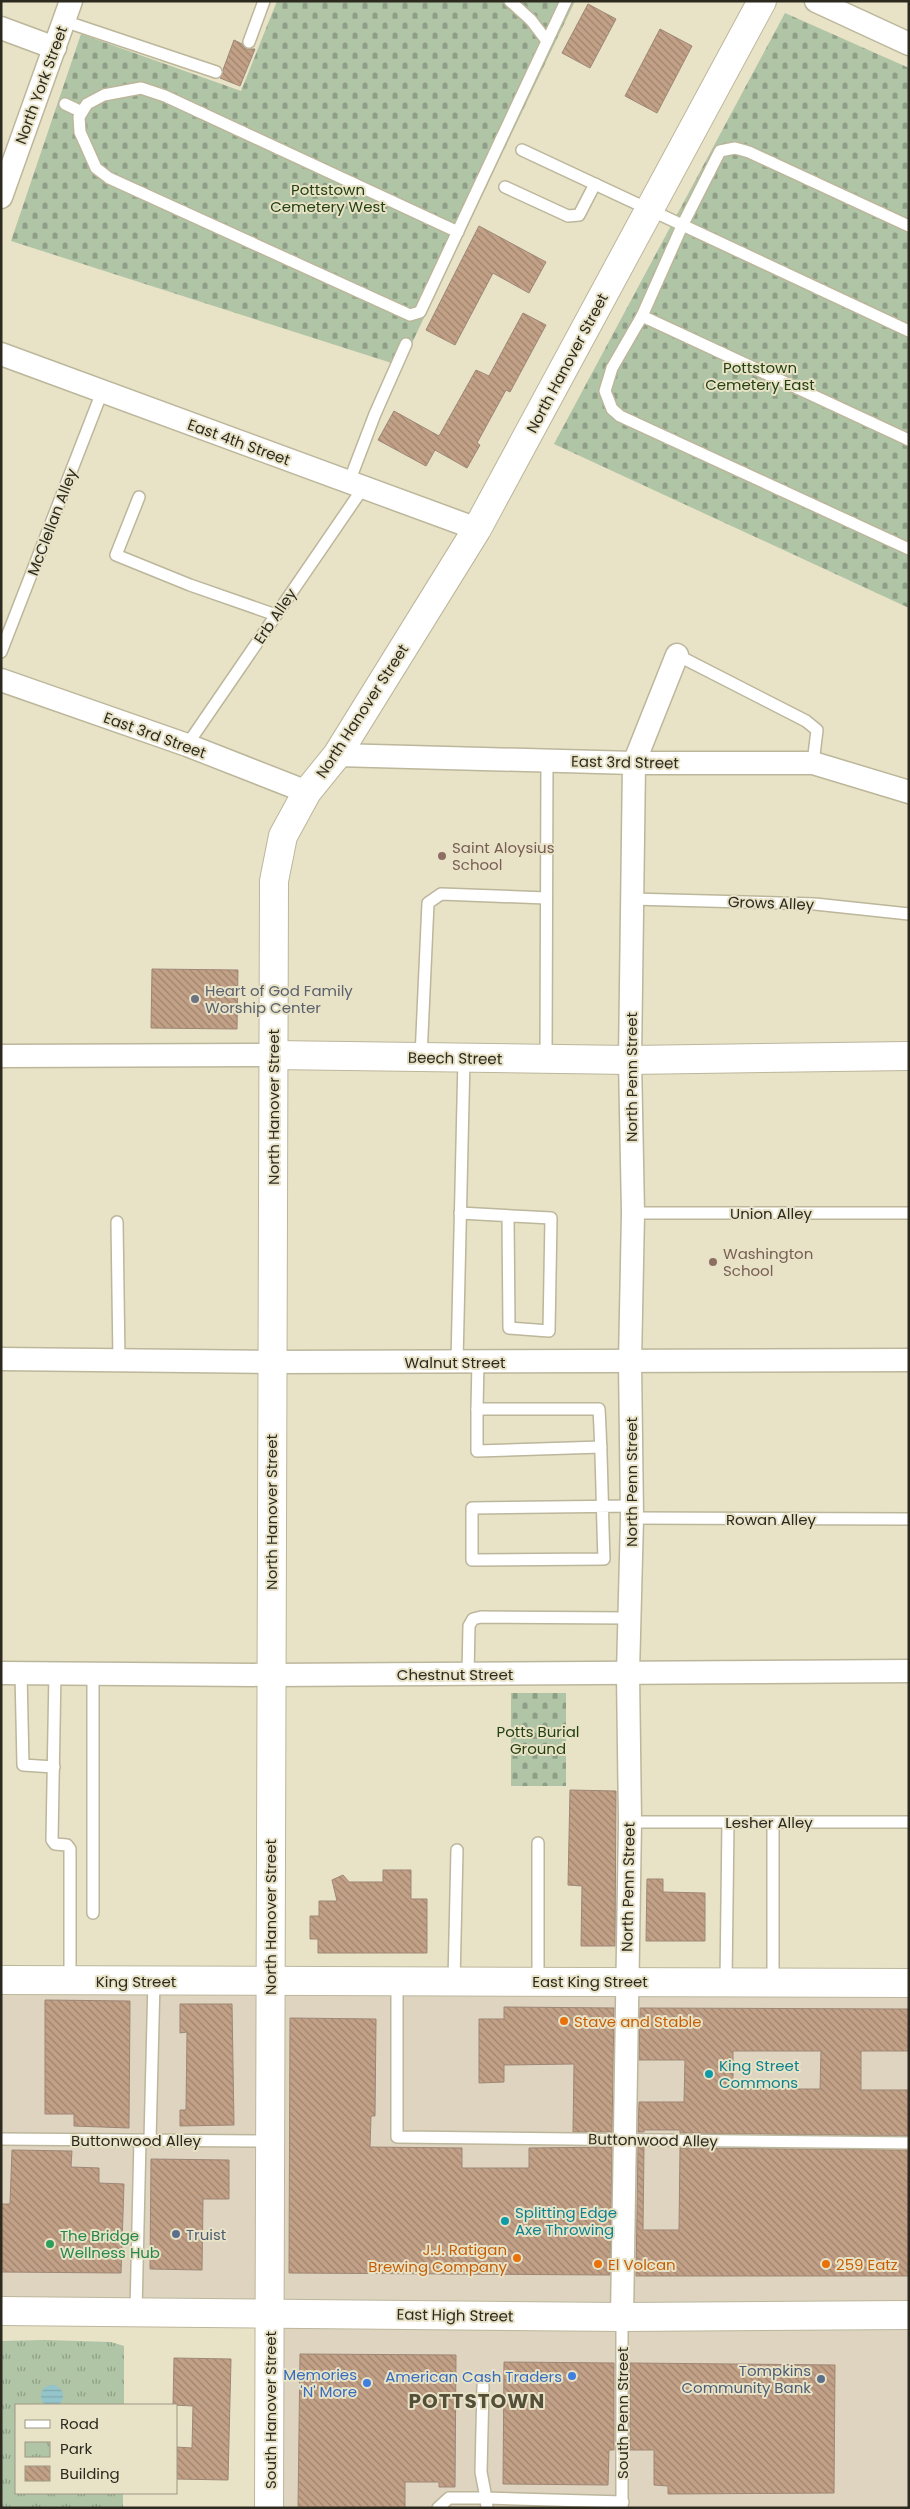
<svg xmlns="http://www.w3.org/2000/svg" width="910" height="2509" font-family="Poppins,sans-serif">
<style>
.commercial{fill:#ded4bf}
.cemetery{fill:url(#cemetery-stones)}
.park{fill:url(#park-tufts)}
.water{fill:url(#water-rules)}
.building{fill:url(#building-back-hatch);stroke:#9e8776;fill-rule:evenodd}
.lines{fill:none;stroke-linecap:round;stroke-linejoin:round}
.lane-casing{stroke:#bcb69b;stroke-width:14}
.street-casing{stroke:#bcb69b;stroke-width:25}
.secondary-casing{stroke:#bcb69b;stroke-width:30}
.primary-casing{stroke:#bcb69b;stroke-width:30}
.lane{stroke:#fff;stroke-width:11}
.street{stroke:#fff;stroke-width:22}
.secondary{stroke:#fff;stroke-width:28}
.primary{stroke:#fff;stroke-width:28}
.education-dot{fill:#8d6e63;stroke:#e8e2c7;stroke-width:2}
.worship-dot{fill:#6b7280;stroke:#e8e2c7;stroke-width:2}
.food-dot{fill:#e8710a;stroke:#e8e2c7;stroke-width:2}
.culture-dot{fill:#0f9aa8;stroke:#e8e2c7;stroke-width:2}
.service-dot{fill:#5c6f8a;stroke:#e8e2c7;stroke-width:2}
.leisure-dot{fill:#2e9e5b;stroke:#e8e2c7;stroke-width:2}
.shop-dot{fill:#3f7fe0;stroke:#e8e2c7;stroke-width:2}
.labels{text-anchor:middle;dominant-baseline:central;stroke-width:4;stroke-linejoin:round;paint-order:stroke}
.street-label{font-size:15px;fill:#2c2a1f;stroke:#e8e2c7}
.park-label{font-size:15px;fill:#244110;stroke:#e8e2c7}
.education-label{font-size:15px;fill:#785e54;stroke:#e8e2c7;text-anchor:start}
.worship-label{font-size:15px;fill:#5b616d;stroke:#e8e2c7;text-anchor:start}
.food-label{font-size:15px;fill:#c56008;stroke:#e8e2c7;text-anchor:start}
.culture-label{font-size:15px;fill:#0d838f;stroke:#e8e2c7;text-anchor:start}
.service-label{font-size:15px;fill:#4e5e75;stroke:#e8e2c7;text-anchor:start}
.leisure-label{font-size:15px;fill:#27864d;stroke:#e8e2c7;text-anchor:start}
.shop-label{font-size:15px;fill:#366cbe;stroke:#e8e2c7;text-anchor:end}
.district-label{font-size:20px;font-weight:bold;letter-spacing:1px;fill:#544f38;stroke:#e8e2c7}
</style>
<defs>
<pattern id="cemetery-stones" width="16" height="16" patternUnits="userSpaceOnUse" patternTransform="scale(1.25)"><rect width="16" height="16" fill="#b0c4a6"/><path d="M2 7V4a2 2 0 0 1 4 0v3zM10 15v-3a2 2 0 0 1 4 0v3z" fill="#8f9f87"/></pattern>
<pattern id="park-tufts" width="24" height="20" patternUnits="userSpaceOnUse" patternTransform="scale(1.25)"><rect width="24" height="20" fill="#b0c4a6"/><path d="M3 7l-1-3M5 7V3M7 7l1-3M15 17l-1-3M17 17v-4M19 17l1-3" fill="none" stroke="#8f9f87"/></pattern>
<pattern id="water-rules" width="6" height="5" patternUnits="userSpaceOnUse" patternTransform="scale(1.25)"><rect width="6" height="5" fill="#94c5cb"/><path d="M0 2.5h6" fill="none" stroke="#80a9ae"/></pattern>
<pattern id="building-back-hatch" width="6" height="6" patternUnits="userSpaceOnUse" patternTransform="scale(1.25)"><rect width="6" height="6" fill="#c2a187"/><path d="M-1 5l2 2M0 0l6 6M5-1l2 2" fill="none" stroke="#9e836e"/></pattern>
</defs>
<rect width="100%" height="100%" fill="#e8e2c7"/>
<path class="commercial" d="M 1,1981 L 909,1985 L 909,2508 L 269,2508 L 270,2313 L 1,2311 Z"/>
<g class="cemetery">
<path d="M 277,1 L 575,1 L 401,366 L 11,241 L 81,34 L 241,91 Z"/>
<path d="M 785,13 L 909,68 L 909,608 L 554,444 Z"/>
<rect x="511" y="1693" width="55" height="93"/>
</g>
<path class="park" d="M 45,2340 L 111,2342 L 124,2346 L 124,2405 L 16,2405 L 16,2493 L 123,2493 L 123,2508 L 1,2508 L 1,2341 Z"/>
<circle class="water" cx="52" cy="2396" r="11"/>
<g class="building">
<path d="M 588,4 L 616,19 L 590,68 L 562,53 Z"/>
<path d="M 660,29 L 692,46 L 657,113 L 625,96 Z"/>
<path d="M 234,40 L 242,44 L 246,49 L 255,49 L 240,86 L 220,78 Z"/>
<path d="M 479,226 L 546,262 L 529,293 L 493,273 L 455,345 L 426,330 Z"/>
<path d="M 523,313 L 546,325 L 510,392 L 506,390 L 477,443 L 480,445 L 467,468 L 435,450 L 426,466 L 378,440 L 394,411 L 439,436 L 476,370 L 489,376 Z"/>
<path d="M 152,969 L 238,970 L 237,1029 L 151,1028 Z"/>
<path d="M 570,1790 L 616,1791 L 615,1946 L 581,1946 L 582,1886 L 568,1885 Z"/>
<path d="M 383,1870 L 411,1870 L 411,1899 L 427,1899 L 427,1953 L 318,1953 L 318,1939 L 310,1939 L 310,1916 L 319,1916 L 319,1901 L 337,1901 L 332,1880 L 343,1875 L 349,1882 L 383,1882 Z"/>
<path d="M 647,1879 L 663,1879 L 663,1892 L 705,1893 L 705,1941 L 646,1941 Z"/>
<path d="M 45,2000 L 130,2001 L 129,2128 L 74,2126 L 74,2114 L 45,2114 Z"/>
<path d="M 180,2004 L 232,2004 L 234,2125 L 180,2126 L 180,2110 L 186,2110 L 187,2032 L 180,2033 Z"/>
<path d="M 504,2007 L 614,2008 L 612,2132 L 573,2132 L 574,2064 L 504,2065 L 504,2082 L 479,2083 L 479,2019 L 504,2019 Z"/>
<path d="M 640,2008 L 909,2009 L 909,2051 L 861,2051 L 861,2090 L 909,2090 L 909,2136 L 680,2133 L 680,2130 L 644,2130 L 644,2132 L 638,2132 L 639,2102 L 684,2102 L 685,2060 L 639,2060 ZM 733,2051 L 821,2051 L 820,2089 L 733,2089 Z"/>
<path d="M 290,2018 L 376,2019 L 375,2116 L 371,2116 L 370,2147 L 462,2148 L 462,2168 L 529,2168 L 529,2148 L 612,2147 L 610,2275 L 289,2273 Z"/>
<path d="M 638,2147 L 644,2147 L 643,2230 L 679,2230 L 680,2148 L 909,2150 L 909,2276 L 636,2276 Z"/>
<path d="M 12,2150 L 72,2151 L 71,2167 L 99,2168 L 99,2183 L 124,2184 L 121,2273 L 1,2272 L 1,2204 L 10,2204 Z"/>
<path d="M 151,2159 L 229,2160 L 229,2199 L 203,2199 L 202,2270 L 150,2269 Z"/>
<path d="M 300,2354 L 456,2355 L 455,2487 L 439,2487 L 439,2482 L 405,2482 L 405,2508 L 298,2508 Z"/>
<path d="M 174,2358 L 231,2359 L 228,2480 L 176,2479 L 176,2447 L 192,2448 L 193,2406 L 173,2405 Z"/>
<path d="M 504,2362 L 614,2363 L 614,2450 L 609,2450 L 608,2485 L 503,2484 Z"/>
<path d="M 630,2363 L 835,2365 L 834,2493 L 668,2494 L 668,2486 L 654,2485 L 654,2450 L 630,2450 Z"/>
</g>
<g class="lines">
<g class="lane-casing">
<g id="lane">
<path d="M 510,1 L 531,20 L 547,41"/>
<path d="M 64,21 L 216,72"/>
<path d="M 249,42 L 264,1"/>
<path d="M 65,104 L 82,112"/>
<path d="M 522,150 L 909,331"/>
<path d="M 505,187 L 568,216 L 579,215 L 595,184"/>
<path d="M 909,226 L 749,152 L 735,148 L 720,151 L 682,226 L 642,316 L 612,368 L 605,391 L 612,409 L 620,416 L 909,549"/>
<path d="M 458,232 L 165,96 L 141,88 L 104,95 L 87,104 L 79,117 L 80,132 L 96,168 L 109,178 L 410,315 L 420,312 C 469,208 517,104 566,1"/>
<path d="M 642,316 L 909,440"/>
<path d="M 349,482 L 375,414 L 406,344"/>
<path d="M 139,497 L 116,555 L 190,585 L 276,615"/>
<path d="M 1,652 L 102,392"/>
<path d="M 677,655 L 806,721 L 817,730 L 813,763"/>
<path d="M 187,745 L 363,488"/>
<path d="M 632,899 L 815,904 L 909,914"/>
<path d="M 421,1057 L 428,903 L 441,894 L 546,898"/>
<path d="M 546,1059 L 547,760"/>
<path d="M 460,1213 L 551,1218 L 549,1331 L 509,1328 L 508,1216"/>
<path d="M 633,1213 L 909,1213"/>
<path d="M 117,1222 L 119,1361"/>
<path d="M 457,1362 L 464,1058"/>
<path d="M 478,1362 L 477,1409 L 599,1409 C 602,1459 602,1509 604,1559 L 472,1560 L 472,1508 L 632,1506"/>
<path d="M 477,1409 L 477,1451 L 601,1447"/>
<path d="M 632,1518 L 909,1519"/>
<path d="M 55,1672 L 52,1840 L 55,1844 L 67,1845 L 70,1849 L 70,1981"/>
<path d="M 21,1673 L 23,1765 L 54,1767"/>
<path d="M 93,1673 L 93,1913"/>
<path d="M 468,1674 L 469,1626 L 473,1619 L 481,1617 L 629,1618"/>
<path d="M 630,1822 L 909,1822"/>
<path d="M 773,1822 L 773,1981"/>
<path d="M 538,1843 L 538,1981"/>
<path d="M 454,1981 L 457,1850"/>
<path d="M 726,1981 L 728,1822"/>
<path d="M 397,1982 L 397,2137 L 909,2143"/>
<path d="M 1,2139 L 270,2141"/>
<path d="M 150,2140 L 154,1981"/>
<path d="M 136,2311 L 140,2140"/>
<path d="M 622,2317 L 622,2508"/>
<path d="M 483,2386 L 481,2472 L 486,2498 L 623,2502"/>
<path d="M 438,2508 L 449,2498 L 486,2498 L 487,2508"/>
</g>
</g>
<g class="street-casing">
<g id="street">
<path d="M 816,1 L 909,44"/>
<path d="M 1,28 L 55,48"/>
<path d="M 1,197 L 71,1"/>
<path d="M 1,354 L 477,529"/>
<path d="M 1,680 L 187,745 L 307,792"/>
<path d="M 337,755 L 634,763 L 813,763 L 909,792"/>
<path d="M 1,1056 L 273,1055"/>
<path d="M 1,1359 L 272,1362 L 909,1360"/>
<path d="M 1,1673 L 271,1675 L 909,1671"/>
<path d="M 622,2317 L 630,1822 L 628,1673 L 632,1518 L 630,1362 L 633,1213 L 630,1060 L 634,763 L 677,655"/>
</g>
</g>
<g class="secondary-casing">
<g id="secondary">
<path d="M 273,1055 L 630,1060 L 909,1056"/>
<path d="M 1,1980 C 304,1983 606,1980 909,1983"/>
<path d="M 269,2508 L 274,881 L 283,836 L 307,792 L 337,755 L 477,529 L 762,1"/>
</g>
</g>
<g class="primary-casing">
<path id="primary" d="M 1,2311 L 622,2317 L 909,2315"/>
</g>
<use href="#lane" class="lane"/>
<use href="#street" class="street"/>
<use href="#secondary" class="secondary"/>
<use href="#primary" class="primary"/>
</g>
<g class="education-dot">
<circle cx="442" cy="856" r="5"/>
<circle cx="713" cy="1262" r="5"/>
</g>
<circle class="worship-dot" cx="195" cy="999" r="5"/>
<g class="food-dot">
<circle cx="564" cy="2021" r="5"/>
<circle cx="517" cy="2258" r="5"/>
<circle cx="598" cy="2264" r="5"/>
<circle cx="826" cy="2264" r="5"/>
</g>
<g class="culture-dot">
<circle cx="709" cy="2074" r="5"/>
<circle cx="505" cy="2221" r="5"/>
</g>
<g class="service-dot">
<circle cx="176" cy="2234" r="5"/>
<circle cx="821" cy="2379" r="5"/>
</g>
<circle class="leisure-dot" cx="50" cy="2244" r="5"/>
<g class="shop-dot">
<circle cx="572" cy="2376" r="5"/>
<circle cx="367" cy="2383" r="5"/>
</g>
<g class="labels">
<g class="street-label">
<text transform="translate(41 85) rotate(-70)">North York Street</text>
<text transform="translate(567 363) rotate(-62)">North Hanover Street</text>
<text transform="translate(239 442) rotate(20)">East 4th Street</text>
<text transform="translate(52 522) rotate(-69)">McClellan Alley</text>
<text transform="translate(275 616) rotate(-56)">Erb Alley</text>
<text transform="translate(362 711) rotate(-57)">North Hanover Street</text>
<text transform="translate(155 735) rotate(20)">East 3rd Street</text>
<text transform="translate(625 762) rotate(1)">East 3rd Street</text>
<text transform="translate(771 903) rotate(2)">Grows Alley</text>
<text transform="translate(455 1058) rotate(1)">Beech Street</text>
<text transform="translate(631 1077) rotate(-90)">North Penn Street</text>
<text transform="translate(273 1107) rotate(-90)">North Hanover Street</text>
<text x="771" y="1213">Union Alley</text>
<text x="455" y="1362">Walnut Street</text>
<text transform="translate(631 1482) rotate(-90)">North Penn Street</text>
<text transform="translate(271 1512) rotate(-90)">North Hanover Street</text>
<text x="771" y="1519">Rowan Alley</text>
<text x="455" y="1674">Chestnut Street</text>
<text x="769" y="1822">Lesher Alley</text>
<text transform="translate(628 1887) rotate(-89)">North Penn Street</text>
<text transform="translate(270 1917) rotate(-90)">North Hanover Street</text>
<text x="136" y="1981">King Street</text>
<text x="590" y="1981">East King Street</text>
<text x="136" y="2140">Buttonwood Alley</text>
<text transform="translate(653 2140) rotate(1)">Buttonwood Alley</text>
<text transform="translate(455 2315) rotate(1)">East High Street</text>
<text transform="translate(270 2410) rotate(-90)">South Hanover Street</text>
<text transform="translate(622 2413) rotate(-90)">South Penn Street</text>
</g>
<g class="park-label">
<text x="328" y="189">Pottstown<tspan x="328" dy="17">Cemetery West</tspan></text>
<text x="760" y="367">Pottstown<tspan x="760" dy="17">Cemetery East</tspan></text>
<text x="538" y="1731">Potts Burial<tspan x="538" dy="17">Ground</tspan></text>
</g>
<g class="education-label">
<text x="452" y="847">Saint Aloysius<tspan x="452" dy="17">School</tspan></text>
<text x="723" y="1253">Washington<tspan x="723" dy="17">School</tspan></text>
</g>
<g class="worship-label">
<text x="205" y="990">Heart of God Family<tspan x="205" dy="17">Worship Center</tspan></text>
</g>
<g class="food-label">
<text x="574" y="2021">Stave and Stable</text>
<text x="507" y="2249" text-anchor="end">J.J. Ratigan<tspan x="507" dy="17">Brewing Company</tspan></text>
<text x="608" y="2264">El Volcan</text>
<text x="836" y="2264">259 Eatz</text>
</g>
<g class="culture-label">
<text x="719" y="2065">King Street<tspan x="719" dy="17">Commons</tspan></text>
<text x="515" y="2212">Splitting Edge<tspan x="515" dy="17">Axe Throwing</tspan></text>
</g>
<g class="service-label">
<text x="186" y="2234">Truist</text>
<text x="811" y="2370" text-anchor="end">Tompkins<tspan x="811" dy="17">Community Bank</tspan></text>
</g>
<g class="leisure-label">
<text x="60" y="2235">The Bridge<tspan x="60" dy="17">Wellness Hub</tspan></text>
</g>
<g class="shop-label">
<text x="357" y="2374">Memories<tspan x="357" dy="17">'N' More</tspan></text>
<text x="562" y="2376">American Cash Traders</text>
</g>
<g class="district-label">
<text x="477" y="2401">POTTSTOWN</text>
</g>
</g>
<rect width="910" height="2509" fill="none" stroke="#2c2a1f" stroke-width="5"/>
<rect x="15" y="2404" width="162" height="90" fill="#e8e2c7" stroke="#9d9884"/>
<rect x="25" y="2420" width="25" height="8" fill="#ffffff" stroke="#9d9884"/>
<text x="60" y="2429" font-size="15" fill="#2c2a1f">Road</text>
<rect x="25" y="2442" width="25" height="15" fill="url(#park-tufts)" stroke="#9d9884"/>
<text x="60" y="2454" font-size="15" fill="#2c2a1f">Park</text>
<rect x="25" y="2466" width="25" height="15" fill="url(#building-back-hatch)" stroke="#9d9884"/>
<text x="60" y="2479" font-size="15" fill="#2c2a1f">Building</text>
</svg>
